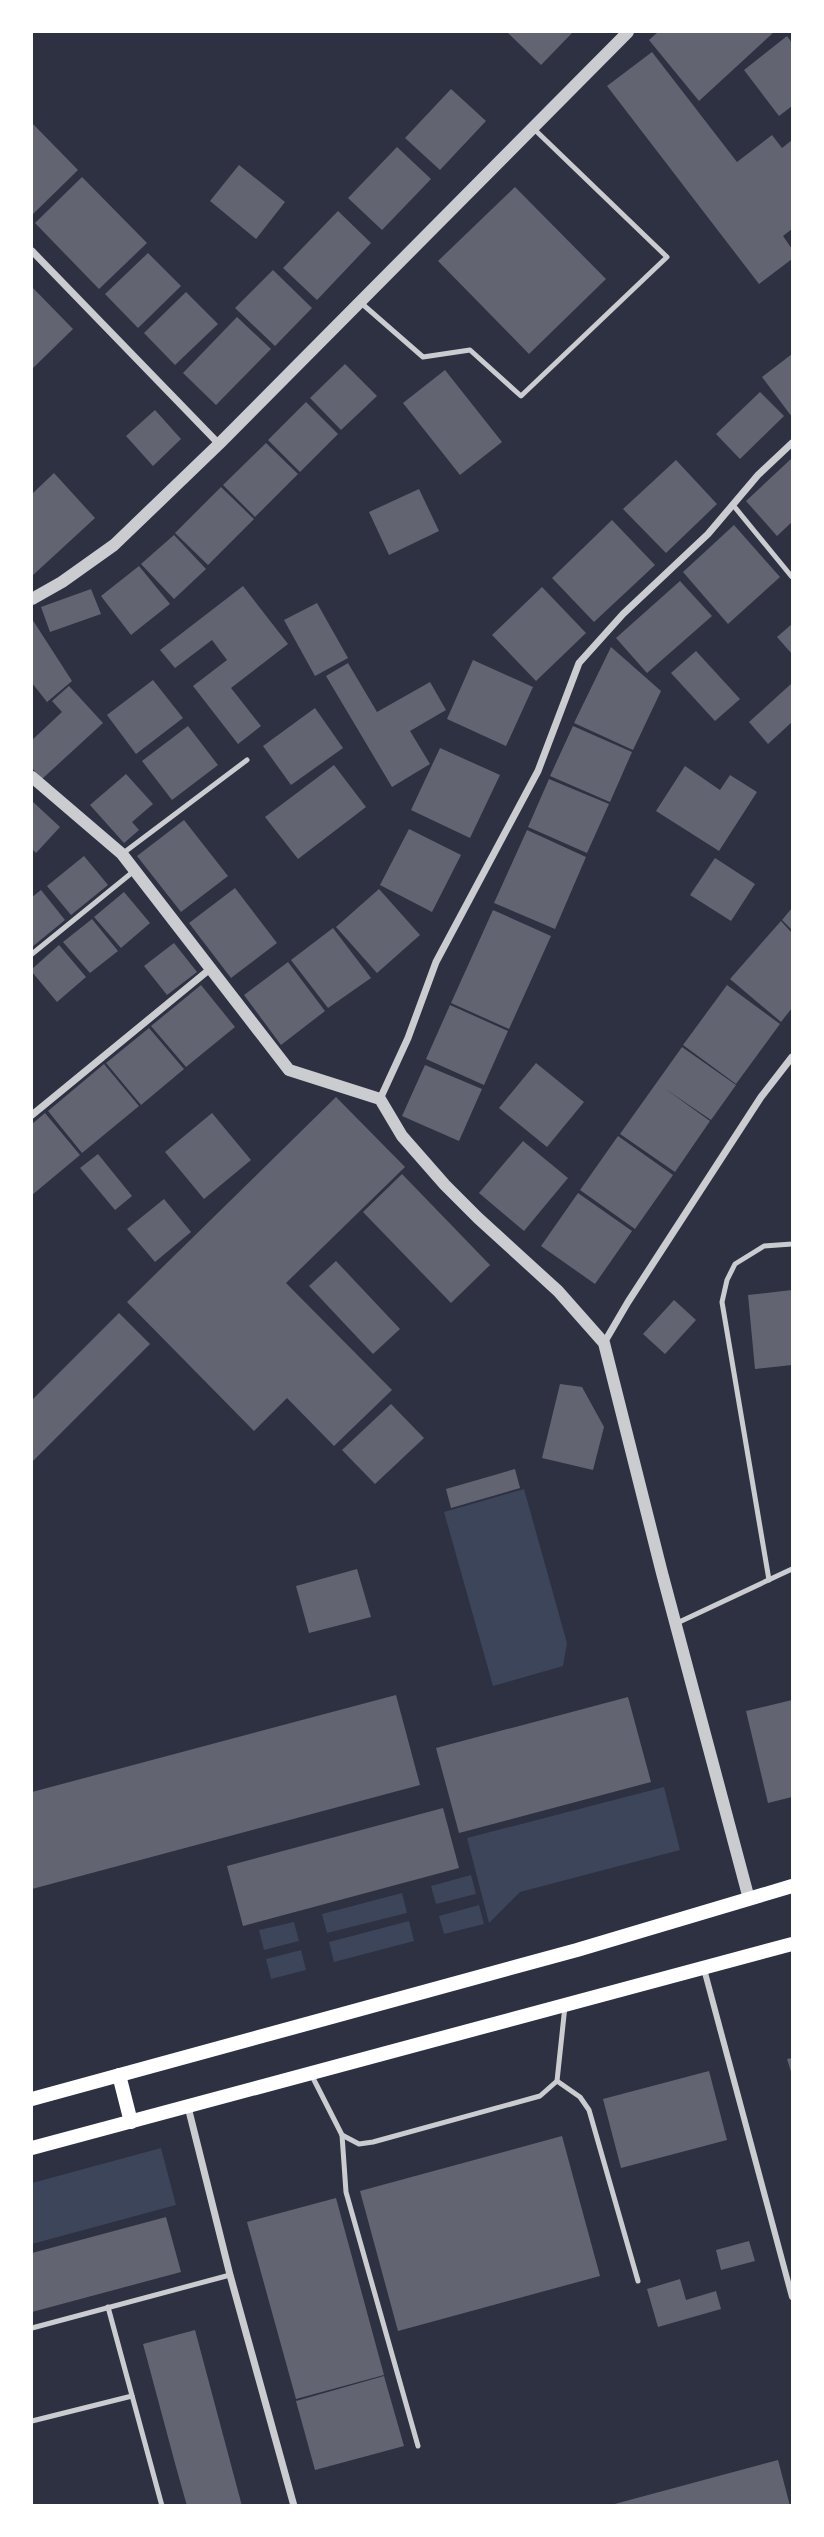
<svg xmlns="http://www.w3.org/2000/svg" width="824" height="2537" font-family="Ubuntu,sans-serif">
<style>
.green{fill:#3c4559}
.building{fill:#626471}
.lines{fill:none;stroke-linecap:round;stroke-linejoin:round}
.service{stroke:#caccd0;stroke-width:5}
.pedestrian{stroke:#caccd0;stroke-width:6}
.minor{stroke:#caccd0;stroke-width:7}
.tertiary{stroke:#caccd0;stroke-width:12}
.secondary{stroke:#fff;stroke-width:14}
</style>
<rect width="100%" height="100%" fill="#2d3142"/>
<g class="green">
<path d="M 524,1489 L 567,1643 L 563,1666 L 493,1686 L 444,1512 Z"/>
<path d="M 664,1787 L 680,1850 L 520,1892 L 489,1923 L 467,1838 Z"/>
<path d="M 471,1875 L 476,1894 L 436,1904 L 431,1886 Z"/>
<path d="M 402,1893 L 407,1913 L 327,1933 L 322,1914 Z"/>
<path d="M 479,1905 L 484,1924 L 444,1934 L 439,1916 Z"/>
<path d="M 409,1921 L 414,1941 L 334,1962 L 329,1942 Z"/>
<path d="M 294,1922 L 299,1941 L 264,1950 L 259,1930 Z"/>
<path d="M 301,1950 L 306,1970 L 271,1979 L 266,1959 Z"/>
<path d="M 161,2148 L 176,2205 L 32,2244 L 32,2183 Z"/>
</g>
<g class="building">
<path d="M 507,32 L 573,32 L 541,65 Z"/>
<path d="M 658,32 L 774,32 L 699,101 L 649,40 Z"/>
<path d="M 787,36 L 792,43 L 792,106 L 779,116 L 744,70 Z"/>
<path d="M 652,52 L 737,162 L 772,135 L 782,148 L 792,140 L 792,229 L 783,236 L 792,249 L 792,259 L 759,284 L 607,86 Z"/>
<path d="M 451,89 L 486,121 L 440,170 L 405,138 Z"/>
<path d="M 32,123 L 78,170 L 32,215 Z"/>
<path d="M 397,147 L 431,179 L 382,230 L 348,198 Z"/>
<path d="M 239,165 L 285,202 L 256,239 L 210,201 Z"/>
<path d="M 82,177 L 147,243 L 99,289 L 35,223 Z"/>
<path d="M 515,187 L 606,279 L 529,354 L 438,261 Z"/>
<path d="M 338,211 L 371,243 L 317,300 L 283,268 Z"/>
<path d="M 148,253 L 181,286 L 138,328 L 105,294 Z"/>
<path d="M 273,270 L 312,308 L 275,346 L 235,308 Z"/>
<path d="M 32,287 L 73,329 L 32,369 Z"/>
<path d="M 186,292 L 218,324 L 175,365 L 144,333 Z"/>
<path d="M 237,317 L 271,349 L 216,405 L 183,373 Z"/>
<path d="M 792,354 L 792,417 L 762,377 Z"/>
<path d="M 345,364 L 377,396 L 341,430 L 310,398 Z"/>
<path d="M 445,370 L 502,442 L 460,475 L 403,403 Z"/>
<path d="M 760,392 L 784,416 L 740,459 L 716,434 Z"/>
<path d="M 306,402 L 338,434 L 300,472 L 268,440 Z"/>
<path d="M 155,410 L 181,439 L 153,466 L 126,436 Z"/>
<path d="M 266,443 L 298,474 L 255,517 L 223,485 Z"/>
<path d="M 792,458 L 792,522 L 777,536 L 746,501 Z"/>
<path d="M 676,460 L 717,504 L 666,553 L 623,509 Z"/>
<path d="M 54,473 L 95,518 L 32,576 L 32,494 Z"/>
<path d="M 221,487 L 254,519 L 208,565 L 175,533 Z"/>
<path d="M 419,489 L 439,531 L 389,555 L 369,512 Z"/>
<path d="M 612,520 L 655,565 L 594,622 L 552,578 Z"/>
<path d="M 734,525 L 780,577 L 728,624 L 683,572 Z"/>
<path d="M 174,535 L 206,569 L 174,599 L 141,564 Z"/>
<path d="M 139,566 L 170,604 L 131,635 L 101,596 Z"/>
<path d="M 680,581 L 712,616 L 647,673 L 616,638 Z"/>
<path d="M 243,586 L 288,644 L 231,688 L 261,726 L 238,744 L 193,686 L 227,660 L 212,640 L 175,668 L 160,650 Z"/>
<path d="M 542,587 L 586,633 L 536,681 L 492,635 Z"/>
<path d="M 91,589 L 101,614 L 50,632 L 41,607 Z"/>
<path d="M 317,603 L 348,658 L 315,676 L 284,620 Z"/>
<path d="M 32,619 L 72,681 L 47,702 L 32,683 Z"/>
<path d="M 792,624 L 792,654 L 777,637 Z"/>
<path d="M 611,647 L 661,691 L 633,750 L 574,723 Z"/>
<path d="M 696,651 L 740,699 L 715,721 L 671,673 Z"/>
<path d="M 473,660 L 533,687 L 506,746 L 447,719 Z"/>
<path d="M 348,663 L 377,712 L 430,682 L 446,710 L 410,731 L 430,764 L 392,787 L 326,676 Z"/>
<path d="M 153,680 L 183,718 L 136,754 L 107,715 Z"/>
<path d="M 792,683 L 792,722 L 768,744 L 749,722 Z"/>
<path d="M 69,686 L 103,723 L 42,779 L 32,768 L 32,740 L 62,712 L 52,701 Z"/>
<path d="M 315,708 L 343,748 L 291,785 L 263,746 Z"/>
<path d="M 188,726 L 218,765 L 172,800 L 142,761 Z"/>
<path d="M 573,726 L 632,752 L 610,802 L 550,776 Z"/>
<path d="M 440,748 L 500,775 L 470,838 L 411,810 Z"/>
<path d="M 334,765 L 366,807 L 298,859 L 265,817 Z"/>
<path d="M 685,766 L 720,790 L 730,775 L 757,792 L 719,851 L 656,811 Z"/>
<path d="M 126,774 L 153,804 L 132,822 L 139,830 L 124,843 L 90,805 Z"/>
<path d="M 549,779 L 609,804 L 587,853 L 528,827 Z"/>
<path d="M 32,801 L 60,827 L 36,853 L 32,849 Z"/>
<path d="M 184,820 L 228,876 L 181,912 L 137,856 Z"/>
<path d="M 409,829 L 461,855 L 432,912 L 380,885 Z"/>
<path d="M 527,830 L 586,857 L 555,929 L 494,903 Z"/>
<path d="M 84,856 L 108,885 L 71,915 L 47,886 Z"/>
<path d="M 715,858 L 755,884 L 731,921 L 690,895 Z"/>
<path d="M 235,888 L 277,943 L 231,978 L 189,923 Z"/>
<path d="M 379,889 L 420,935 L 377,973 L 336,927 Z"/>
<path d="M 41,890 L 65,920 L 32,947 L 32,897 Z"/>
<path d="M 124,892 L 150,923 L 121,948 L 94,917 Z"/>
<path d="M 792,908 L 792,930 L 782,920 Z"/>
<path d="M 493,910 L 551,936 L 509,1029 L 451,1003 Z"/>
<path d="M 92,919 L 118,951 L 90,973 L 63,942 Z"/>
<path d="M 781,921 L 792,933 L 792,1008 L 781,1022 L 730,979 Z"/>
<path d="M 333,928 L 371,978 L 328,1008 L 291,960 Z"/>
<path d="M 174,943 L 197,972 L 167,995 L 144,966 Z"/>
<path d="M 59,945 L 86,977 L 57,1002 L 32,972 L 32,969 Z"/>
<path d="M 288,962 L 325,1011 L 281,1045 L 244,995 Z"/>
<path d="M 201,985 L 235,1027 L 186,1067 L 151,1026 Z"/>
<path d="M 727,985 L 780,1024 L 736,1084 L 683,1045 Z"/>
<path d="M 450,1005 L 508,1031 L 484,1085 L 426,1059 Z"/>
<path d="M 149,1028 L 184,1069 L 141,1105 L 106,1063 Z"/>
<path d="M 682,1047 L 736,1085 L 711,1120 L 664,1088 L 710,1121 L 675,1172 L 620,1134 Z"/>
<path d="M 536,1063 L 584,1102 L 547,1147 L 499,1108 Z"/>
<path d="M 104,1064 L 139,1106 L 82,1153 L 48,1111 Z"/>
<path d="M 425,1065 L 482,1089 L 459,1141 L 402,1116 Z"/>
<path d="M 336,1097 L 405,1167 L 286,1283 L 392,1390 L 334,1446 L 287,1398 L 254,1431 L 127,1302 Z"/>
<path d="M 45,1113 L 80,1155 L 32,1195 L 32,1124 Z"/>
<path d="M 212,1113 L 251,1160 L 204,1199 L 165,1152 Z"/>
<path d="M 618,1136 L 673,1175 L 635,1229 L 580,1190 Z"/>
<path d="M 523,1141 L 568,1178 L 524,1231 L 479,1193 Z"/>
<path d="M 98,1154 L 132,1196 L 115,1210 L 80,1168 Z"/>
<path d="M 402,1174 L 490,1265 L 451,1303 L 363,1212 Z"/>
<path d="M 578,1193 L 632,1231 L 595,1284 L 541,1246 Z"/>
<path d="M 164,1199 L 191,1232 L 155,1262 L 127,1229 Z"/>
<path d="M 336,1261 L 400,1329 L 373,1354 L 309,1286 Z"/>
<path d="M 792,1290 L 792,1365 L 755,1369 L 748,1295 Z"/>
<path d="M 674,1300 L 696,1320 L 665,1354 L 643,1334 Z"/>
<path d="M 119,1313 L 150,1344 L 32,1462 L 32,1400 Z"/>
<path d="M 560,1384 L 582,1387 L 604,1427 L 593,1470 L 542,1458 Z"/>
<path d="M 391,1404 L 424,1438 L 375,1484 L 342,1450 Z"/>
<path d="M 515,1469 L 520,1488 L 451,1508 L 446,1489 Z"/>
<path d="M 357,1569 L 371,1617 L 309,1633 L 296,1586 Z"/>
<path d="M 396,1695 L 420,1785 L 32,1889 L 32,1792 Z"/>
<path d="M 628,1697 L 651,1782 L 459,1833 L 436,1748 Z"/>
<path d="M 792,1700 L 792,1797 L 768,1803 L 746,1711 Z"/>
<path d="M 443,1808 L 459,1868 L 243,1926 L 227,1866 Z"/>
<path d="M 792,2058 L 792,2075 L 787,2059 Z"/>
<path d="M 709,2071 L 727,2140 L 621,2168 L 603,2099 Z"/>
<path d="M 562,2136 L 600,2276 L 398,2331 L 360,2191 Z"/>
<path d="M 336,2198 L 384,2375 L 296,2399 L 247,2222 Z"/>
<path d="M 166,2217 L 181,2272 L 32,2312 L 32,2253 Z"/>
<path d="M 749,2241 L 755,2261 L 721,2270 L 716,2250 Z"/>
<path d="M 680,2279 L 686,2300 L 716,2291 L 721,2309 L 658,2327 L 647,2289 Z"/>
<path d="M 195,2330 L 242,2506 L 187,2506 L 176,2467 L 143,2344 Z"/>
<path d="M 384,2376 L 404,2446 L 315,2470 L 296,2401 Z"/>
<path d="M 778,2460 L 790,2506 L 611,2506 L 611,2505 Z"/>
</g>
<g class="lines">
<g class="service">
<path d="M 360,302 L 423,357 L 470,350 L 521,396 L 667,257 L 533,128"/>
<path d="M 733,505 L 792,577"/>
<path d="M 122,854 L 247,760"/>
<path d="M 32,954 L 134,871"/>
<path d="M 769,1580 L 722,1302 L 727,1280 L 735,1264 L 764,1246 L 792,1244"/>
<path d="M 675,1624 L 792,1569"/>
<path d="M 312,2076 L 342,2135 L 359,2144 L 373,2142 L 540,2096 L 557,2081 L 565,2006"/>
<path d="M 557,2081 L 580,2097 L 589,2110 L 638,2281"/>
<path d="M 342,2135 L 346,2192 L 418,2446"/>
<path d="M 108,2307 L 162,2506"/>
<path d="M 32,2328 L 230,2275"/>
<path d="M 32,2421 L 132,2396"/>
</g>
<path class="pedestrian" d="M 704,1969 L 792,2297"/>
<g class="minor">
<path d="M 32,251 L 219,444"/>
<path d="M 380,1099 L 408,1038 L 436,962 L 538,771 L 579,663 L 623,614 L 708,534 L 758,475 L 792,443"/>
<path d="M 32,1115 L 210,969"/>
<path d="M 604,1343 L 628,1302 L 761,1097 L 792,1057"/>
<path d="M 188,2107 L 230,2275 L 294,2506"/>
</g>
<g class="tertiary">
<path d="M 32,599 L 62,582 L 114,545 L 219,444 L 628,32"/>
<path d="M 32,777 L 122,854 L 289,1070 L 380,1099 L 402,1136 L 445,1185 L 478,1218 L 558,1291 L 604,1343 L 662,1573 L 749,1899"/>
</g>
<g class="secondary">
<path d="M 119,2075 L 131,2122"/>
<path d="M 32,2099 L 577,1950 L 792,1886"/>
<path d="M 32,2148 L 792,1944"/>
</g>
</g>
<rect width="824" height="2537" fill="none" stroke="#ffffff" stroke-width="66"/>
</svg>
